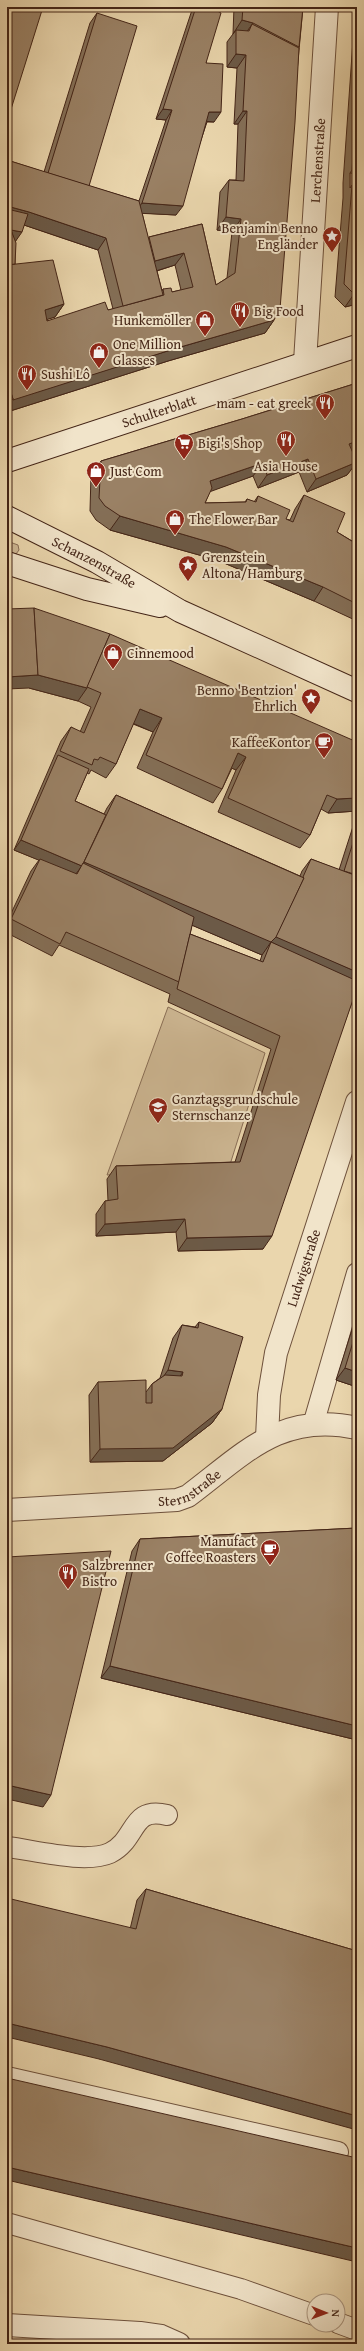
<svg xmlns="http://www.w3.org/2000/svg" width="364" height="2351" font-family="'Gentium Book Plus',serif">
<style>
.green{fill:#ceb894;stroke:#896e56}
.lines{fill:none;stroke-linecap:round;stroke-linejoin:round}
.lane-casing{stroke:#6e513c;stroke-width:22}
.street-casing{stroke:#6e513c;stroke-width:24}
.secondary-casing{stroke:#442517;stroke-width:24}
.lane{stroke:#f1e4ca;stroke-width:20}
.street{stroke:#f1e4ca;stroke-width:22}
.secondary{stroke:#f1e4ca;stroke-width:22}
.wall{fill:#846f57;stroke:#442517;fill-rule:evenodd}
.shaded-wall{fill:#6c5a47;stroke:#442517}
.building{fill:#9a8165;stroke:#442517}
.labels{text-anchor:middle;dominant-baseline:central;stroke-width:4;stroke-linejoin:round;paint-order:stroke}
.street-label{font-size:14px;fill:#442517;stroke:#f1e4ca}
.poi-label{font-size:14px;fill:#442517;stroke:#f1e4ca;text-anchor:start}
</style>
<rect width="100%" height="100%" fill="#ead6ad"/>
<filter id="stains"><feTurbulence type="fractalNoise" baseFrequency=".005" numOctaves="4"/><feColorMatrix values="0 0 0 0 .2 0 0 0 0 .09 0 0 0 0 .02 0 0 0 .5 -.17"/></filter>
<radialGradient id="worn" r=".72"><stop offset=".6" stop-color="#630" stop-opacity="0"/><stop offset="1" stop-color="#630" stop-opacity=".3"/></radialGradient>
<g class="green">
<path d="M 7,541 L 18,545 L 19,550 L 16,554 L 7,551 Z"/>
<path d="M 168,1007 L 265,1053 L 228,1171 L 107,1175 Z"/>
</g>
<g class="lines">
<g class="lane-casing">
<g id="lane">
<path d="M 313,1425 L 357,1273"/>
<path d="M 7,1847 C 34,1850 85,1864 110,1853 C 138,1839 130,1806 167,1815"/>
<path d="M 7,2077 L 338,2152"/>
<path d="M 7,2223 L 241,2289 L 314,2315"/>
<path d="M 338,2323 L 357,2330"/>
</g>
</g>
<g class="street-casing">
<g id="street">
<path id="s1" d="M 305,362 L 327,7"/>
<path id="s2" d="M 267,1438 L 269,1395 L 276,1353 L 357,1102"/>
<path id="s3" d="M 7,1510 L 177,1500 L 188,1496 C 243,1455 280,1411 357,1428"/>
<path d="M 7,2325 L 140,2333 L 161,2336 L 179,2344"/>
</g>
</g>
<g class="secondary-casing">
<g id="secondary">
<path id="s4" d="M 7,461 L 357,346"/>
<path id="s5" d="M 7,517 L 97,562 L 180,611 L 357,691"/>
<path d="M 7,563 L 87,589 L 160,606"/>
</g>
</g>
<use href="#lane" class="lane"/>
<use href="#street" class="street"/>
<use href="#secondary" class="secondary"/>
</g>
<g class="wall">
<path d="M 194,7 L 210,7 L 206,63 L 214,122 L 207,122 L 176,215 L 142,213 L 148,238 L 149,237 L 202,224 L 216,285 L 227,278 L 232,232 L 217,230 L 220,192 L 229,180 L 236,180 L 238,124 L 234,124 L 237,68 L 227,67 L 227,42 L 233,34 L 234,7 L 303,7 L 274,320 L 265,333 L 168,361 L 7,412 L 7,160 L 44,172 L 90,23 L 97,13 L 89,186 L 139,201 L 166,120 L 156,119 L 192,10 ZM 24,225 L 98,250 L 113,309 L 47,321 L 47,319 L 55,317 L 64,304 L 15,264 L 15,242 ZM 175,265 L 181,290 L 172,292 L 163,289 L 162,291 L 157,271 Z"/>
<path d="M 355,7 L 357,7 L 357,304 L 345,307 L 335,297 L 343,198 L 343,183 L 353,40 Z"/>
<path d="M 357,383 L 357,451 L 353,453 L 357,462 L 347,475 L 307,492 L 299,472 L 258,488 L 253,476 L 210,491 L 205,503 L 245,502 L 247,499 L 254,502 L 258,496 L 286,519 L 290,520 L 295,509 L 304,495 L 337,532 L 352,541 L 357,532 L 357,621 L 314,601 L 217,560 L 110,530 L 96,520 L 90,511 L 91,474 L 101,461 L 242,419 Z"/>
<path d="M 34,608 L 357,811 L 328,813 L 321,809 L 310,835 L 300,848 L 218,812 L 236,770 L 232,768 L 222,789 L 213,803 L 137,768 L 153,732 L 133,724 L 116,764 L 106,778 L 91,770 L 89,774 L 87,773 L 75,801 L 104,814 L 107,808 L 116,795 L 300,876 L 302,871 L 311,859 L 339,870 L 357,814 L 357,988 L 263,1249 L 178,1251 L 176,1232 L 96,1236 L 96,1214 L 105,1201 L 108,1201 L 107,1179 L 116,1166 L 235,1162 L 271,1049 L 168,1002 L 170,994 L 59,945 L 52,956 L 7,933 L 7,922 L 31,871 L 39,860 L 14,850 L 61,741 L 71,727 L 80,732 L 91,707 L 78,701 L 29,688 ZM 192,925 L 262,955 L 260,961 L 190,934 Z"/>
<path d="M 357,1314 L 357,1387 L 336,1380 Z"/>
<path d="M 199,1322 L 222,1409 L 212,1423 L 163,1461 L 90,1462 L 89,1395 L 98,1382 L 146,1392 L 152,1384 L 160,1378 L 173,1338 L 182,1325 L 195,1327 Z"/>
<path d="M 357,1528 L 357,1740 L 101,1678 L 132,1551 L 140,1539 Z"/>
<path d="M 146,1889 L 357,1951 L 99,2059 L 137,1900 Z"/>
</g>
<g class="shaded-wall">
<path d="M 242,20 L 253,23 L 243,37 L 236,30 L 233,34 Z"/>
<path d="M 236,54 L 246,55 L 237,68 L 227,67 Z"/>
<path d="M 163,109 L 172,110 L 166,120 L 156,119 Z"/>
<path d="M 243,111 L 247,111 L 238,124 L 234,124 Z"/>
<path d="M 209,112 L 221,112 L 214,122 L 203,121 Z"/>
<path d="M 352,170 L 357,171 L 357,184 L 350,173 Z"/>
<path d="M 142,203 L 183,206 L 176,215 L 135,213 Z"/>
<path d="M 7,206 L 29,212 L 106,238 L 98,250 L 21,224 L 7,221 Z"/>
<path d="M 226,217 L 241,219 L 232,232 L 217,230 Z"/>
<path d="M 11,230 L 22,232 L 15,242 Z"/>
<path d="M 184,253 L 175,265 L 146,274 L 155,261 Z"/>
<path d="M 354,294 L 357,294 L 357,304 L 345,307 Z"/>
<path d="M 64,304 L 55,317 L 36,323 L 45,310 Z"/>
<path d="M 274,320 L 265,333 L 168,361 L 7,412 L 7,401 L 177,348 Z"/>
<path d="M 357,441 L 357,451 L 340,457 L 349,444 Z"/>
<path d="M 308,459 L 299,472 L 258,488 L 267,475 Z"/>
<path d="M 357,462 L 347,475 L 307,492 L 316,479 Z"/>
<path d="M 263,463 L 253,476 L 201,495 L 210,481 Z"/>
<path d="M 120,516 L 226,547 L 323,587 L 314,601 L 217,560 L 110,530 Z"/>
<path d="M 38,675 L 87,688 L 78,701 L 29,688 L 7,689 L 7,677 Z"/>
<path d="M 140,709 L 162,718 L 153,732 L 130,722 Z"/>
<path d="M 238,753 L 246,757 L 236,770 L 229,767 Z"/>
<path d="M 357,798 L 357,811 L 328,813 L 337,799 Z"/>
<path d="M 21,840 L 82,866 L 75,875 L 14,850 Z"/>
<path d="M 84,862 L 277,936 L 357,972 L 357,980 L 353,986 L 271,942 L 262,955 L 76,876 Z"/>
<path d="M 185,1219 L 176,1232 L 96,1236 L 105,1224 Z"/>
<path d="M 272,1236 L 263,1249 L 178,1251 L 187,1238 Z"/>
<path d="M 345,1368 L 357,1372 L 357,1387 L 336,1380 Z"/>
<path d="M 168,1370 L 183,1372 L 174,1385 L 159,1383 Z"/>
<path d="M 222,1409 L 212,1423 L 163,1461 L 90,1462 L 100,1449 Z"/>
<path d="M 110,1666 L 357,1726 L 357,1740 L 101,1678 Z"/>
<path d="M 7,1785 L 51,1795 L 43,1807 L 7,1799 Z"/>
<path d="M 7,2023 L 107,2047 L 357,2116 L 357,2130 L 99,2059 L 7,2037 Z"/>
<path d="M 7,2167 L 357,2248 L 357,2262 L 7,2180 Z"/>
</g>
<g class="building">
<path d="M 7,7 L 43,7 L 7,122 Z"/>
<path d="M 196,7 L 210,7 L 221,13 L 206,63 L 223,64 L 221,112 L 209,112 L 183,206 L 142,203 L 172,110 L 163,109 Z"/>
<path d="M 243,7 L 303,7 L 299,47 L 253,23 L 242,20 Z"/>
<path d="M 97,13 L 137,26 L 89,186 L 48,173 Z"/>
<path d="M 252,24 L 299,48 L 295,122 L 280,309 L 274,320 L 177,348 L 13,400 L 13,399 L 7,380 L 7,265 L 53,260 L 64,304 L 45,310 L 47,321 L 105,302 L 108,310 L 164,295 L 163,289 L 171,288 L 172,292 L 193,287 L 184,253 L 155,261 L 149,237 L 202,224 L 216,285 L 235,273 L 241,219 L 226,217 L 229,180 L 244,181 L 247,111 L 243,111 L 246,55 L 236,54 L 236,30 L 249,31 Z"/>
<path d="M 357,101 L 357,171 L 352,170 Z"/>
<path d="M 7,160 L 139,201 L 163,295 L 123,306 L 106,238 L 29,212 L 7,206 Z"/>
<path d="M 350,173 L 357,174 L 357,186 L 352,185 L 350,188 Z"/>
<path d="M 352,185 L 357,186 L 357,294 L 354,294 L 344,284 Z"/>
<path d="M 7,209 L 28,214 L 22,232 L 11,230 L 16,243 L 15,264 L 7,265 Z"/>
<path d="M 7,380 L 13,399 L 7,401 Z"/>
<path d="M 357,383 L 357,441 L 349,444 L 357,462 L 316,479 L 308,459 L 267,475 L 263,463 L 210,481 L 212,488 L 205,503 L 246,502 L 247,499 L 256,502 L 258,496 L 290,510 L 286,519 L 293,522 L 304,495 L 345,513 L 337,532 L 355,543 L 357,538 L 357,604 L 323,587 L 226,547 L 120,516 L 105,506 L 99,498 L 101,461 L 242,419 Z"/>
<path d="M 34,608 L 38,675 L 7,677 L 7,609 Z"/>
<path d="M 34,608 L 110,634 L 87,688 L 38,675 Z"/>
<path d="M 110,634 L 357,742 L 357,798 L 337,799 L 327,795 L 310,835 L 228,798 L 246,757 L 238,753 L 222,789 L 146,755 L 162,718 L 140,709 L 116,764 L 100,757 L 98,760 L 94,759 L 92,765 L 60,751 L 71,727 L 84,733 L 101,693 L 87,687 Z"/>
<path d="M 58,755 L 89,769 L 75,801 L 106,815 L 82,866 L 21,840 Z"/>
<path d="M 116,795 L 304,878 L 277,936 L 271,942 L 84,862 Z"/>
<path d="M 357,830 L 357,875 L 344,871 Z"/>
<path d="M 40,859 L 77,874 L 83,863 L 194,917 L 179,982 L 66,932 L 60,944 L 11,919 Z"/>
<path d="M 311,859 L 357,876 L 357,972 L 276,937 L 304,878 L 303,877 Z"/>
<path d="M 190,934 L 263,962 L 271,942 L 357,981 L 357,988 L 272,1236 L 187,1238 L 185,1219 L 105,1224 L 105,1201 L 118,1199 L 116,1166 L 240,1162 L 280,1036 L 177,989 Z"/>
<path d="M 7,1251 L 9,1252 L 9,1271 L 7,1271 Z"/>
<path d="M 199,1322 L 243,1337 L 222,1409 L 173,1448 L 100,1449 L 98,1382 L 146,1380 L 146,1403 L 152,1403 L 152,1384 L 165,1375 L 182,1376 L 183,1372 L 168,1370 L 182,1325 L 198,1328 Z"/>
<path d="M 357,1329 L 357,1372 L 345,1368 Z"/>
<path d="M 357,1528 L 357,1726 L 110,1666 L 140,1539 Z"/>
<path d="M 111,1551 L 51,1795 L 7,1785 L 7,1557 Z"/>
<path d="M 146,1889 L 357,1951 L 357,2116 L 107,2047 L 7,2023 L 7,1898 L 136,1929 Z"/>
<path d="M 7,2078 L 357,2158 L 357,2248 L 7,2167 Z"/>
</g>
<defs>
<g id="sight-pin" transform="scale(1)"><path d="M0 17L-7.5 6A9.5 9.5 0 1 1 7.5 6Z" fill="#8f2418" stroke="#f1e4ca"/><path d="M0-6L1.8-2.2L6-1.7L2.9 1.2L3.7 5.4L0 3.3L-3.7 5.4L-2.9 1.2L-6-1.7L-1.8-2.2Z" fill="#fff"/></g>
<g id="restaurant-pin" transform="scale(1)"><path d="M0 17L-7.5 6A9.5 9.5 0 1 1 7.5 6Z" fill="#8f2418" stroke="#f1e4ca"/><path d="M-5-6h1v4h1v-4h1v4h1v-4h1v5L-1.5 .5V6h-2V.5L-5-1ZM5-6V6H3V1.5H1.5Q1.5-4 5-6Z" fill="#fff"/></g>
<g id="shop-pin" transform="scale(1)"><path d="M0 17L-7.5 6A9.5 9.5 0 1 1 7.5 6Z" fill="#8f2418" stroke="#f1e4ca"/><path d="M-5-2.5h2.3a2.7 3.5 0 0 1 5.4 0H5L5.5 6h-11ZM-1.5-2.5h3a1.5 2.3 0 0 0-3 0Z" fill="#fff"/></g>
<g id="supermarket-pin" transform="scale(1)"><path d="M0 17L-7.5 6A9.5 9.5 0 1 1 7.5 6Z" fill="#8f2418" stroke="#f1e4ca"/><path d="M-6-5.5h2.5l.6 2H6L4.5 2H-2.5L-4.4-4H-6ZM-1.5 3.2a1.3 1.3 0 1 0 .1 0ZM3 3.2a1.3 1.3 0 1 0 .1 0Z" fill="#fff"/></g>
<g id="cafe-pin" transform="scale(1)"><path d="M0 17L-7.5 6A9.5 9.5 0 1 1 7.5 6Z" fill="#8f2418" stroke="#f1e4ca"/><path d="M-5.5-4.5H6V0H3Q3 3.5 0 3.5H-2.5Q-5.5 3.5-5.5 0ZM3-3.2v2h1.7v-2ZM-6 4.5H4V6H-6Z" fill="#fff"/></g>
<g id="school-pin" transform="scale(1)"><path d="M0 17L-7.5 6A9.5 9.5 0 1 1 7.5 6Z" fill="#8f2418" stroke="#f1e4ca"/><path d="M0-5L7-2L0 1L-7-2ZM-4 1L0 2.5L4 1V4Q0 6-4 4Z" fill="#fff"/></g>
</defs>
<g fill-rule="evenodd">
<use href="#sight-pin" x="332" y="236"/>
<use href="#restaurant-pin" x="240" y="311"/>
<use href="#shop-pin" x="205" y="320"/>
<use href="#shop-pin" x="99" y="352"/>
<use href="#restaurant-pin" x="27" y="374"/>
<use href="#restaurant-pin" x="325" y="403"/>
<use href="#restaurant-pin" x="286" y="440"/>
<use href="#supermarket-pin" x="184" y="443"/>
<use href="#shop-pin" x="96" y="471"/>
<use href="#shop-pin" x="175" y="519"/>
<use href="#sight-pin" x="188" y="565"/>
<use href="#shop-pin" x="113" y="653"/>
<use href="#sight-pin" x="311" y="698"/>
<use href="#cafe-pin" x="324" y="742"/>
<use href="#school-pin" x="158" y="1107"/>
<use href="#cafe-pin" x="270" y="1549"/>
<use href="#restaurant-pin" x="68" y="1573"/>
</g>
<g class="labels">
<g class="street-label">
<text stroke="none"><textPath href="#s1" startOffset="202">Lerchenstraße</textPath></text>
<text stroke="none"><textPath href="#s4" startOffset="160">Schulterblatt</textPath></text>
<text stroke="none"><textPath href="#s5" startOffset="98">Schanzenstraße</textPath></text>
<text stroke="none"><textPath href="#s2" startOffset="175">Ludwigstraße</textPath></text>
<text stroke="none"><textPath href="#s3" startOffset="186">Sternstraße</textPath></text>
</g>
<g class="poi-label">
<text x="318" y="228" text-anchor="end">Benjamin Benno<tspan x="318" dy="16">Engländer</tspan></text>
<text x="254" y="311">Big Food</text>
<text x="191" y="320" text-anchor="end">Hunkemöller</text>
<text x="113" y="344">One Million<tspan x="113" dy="16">Glasses</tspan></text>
<text x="41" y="374">Sushi Lô</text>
<text x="311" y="403" text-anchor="end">mam - eat greek</text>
<text x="198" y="443">Bigi's Shop</text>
<text x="286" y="466" text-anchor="middle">Asia House</text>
<text x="110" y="471">Just Com</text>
<text x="189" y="519">The Flower Bar</text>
<text x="202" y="557">Grenzstein<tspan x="202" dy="16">Altona/Hamburg</tspan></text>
<text x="127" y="653">Cinnemood</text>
<text x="297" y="690" text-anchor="end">Benno 'Bentzion'<tspan x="297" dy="16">Ehrlich</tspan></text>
<text x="310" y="742" text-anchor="end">KaffeeKontor</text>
<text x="172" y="1099">Ganztagsgrundschule<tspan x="172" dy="16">Sternschanze</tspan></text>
<text x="256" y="1541" text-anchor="end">Manufact<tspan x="256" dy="16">Coffee Roasters</tspan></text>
<text x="82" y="1565">Salzbrenner<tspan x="82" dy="16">Bistro</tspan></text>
</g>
</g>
<rect width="364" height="2351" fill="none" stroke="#ead6ad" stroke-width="24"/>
<rect x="8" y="8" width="348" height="2335" fill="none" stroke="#442517" stroke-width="2"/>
<rect x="12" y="12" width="340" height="2327" fill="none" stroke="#442517"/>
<g transform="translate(326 2313) rotate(91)"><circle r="19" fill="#f1e4ca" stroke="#ac9882"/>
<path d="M0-3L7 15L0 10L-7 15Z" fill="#8f2418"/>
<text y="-6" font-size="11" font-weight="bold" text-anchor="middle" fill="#442517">N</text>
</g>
<rect width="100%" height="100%" filter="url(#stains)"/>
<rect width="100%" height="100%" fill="url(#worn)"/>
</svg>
